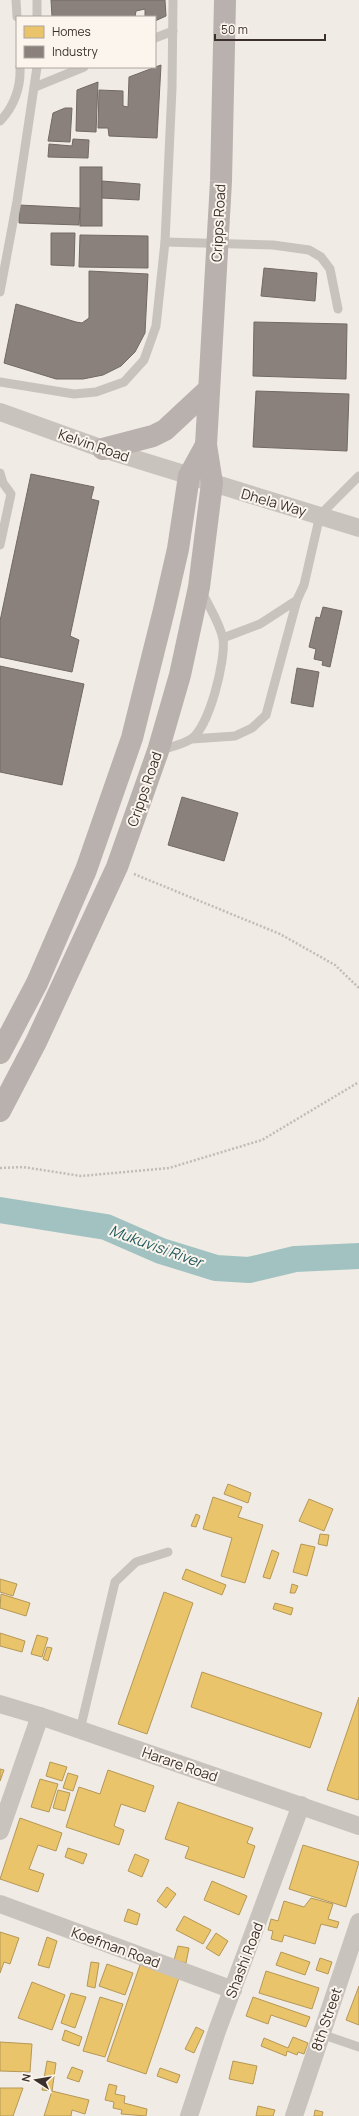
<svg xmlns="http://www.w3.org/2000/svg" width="359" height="2116" font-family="Manrope,sans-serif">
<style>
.homes{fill:#e9c46a;stroke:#b59857}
.industry{fill:#8a817c;stroke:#726964}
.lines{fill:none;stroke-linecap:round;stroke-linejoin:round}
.river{stroke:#a1c2c1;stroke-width:26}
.path{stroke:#c2bbb6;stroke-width:2.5;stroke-dasharray:2 2;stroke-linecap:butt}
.service{stroke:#c9c3be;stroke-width:9}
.minor{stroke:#c9c3be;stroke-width:18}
.primary{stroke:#b8b1ad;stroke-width:22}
.labels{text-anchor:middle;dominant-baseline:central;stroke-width:4;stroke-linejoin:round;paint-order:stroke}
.street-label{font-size:14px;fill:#3b302b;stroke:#fbf5ee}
.water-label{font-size:15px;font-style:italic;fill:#1f5a5e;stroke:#fbf5ee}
</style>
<rect width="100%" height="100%" fill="#f0ebe5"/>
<g class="homes">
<path d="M 228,1484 L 251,1493 L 248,1503 L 224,1494 Z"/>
<path d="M 213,1497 L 242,1507 L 238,1517 L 263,1525 L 245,1583 L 221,1576 L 232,1538 L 203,1529 Z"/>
<path d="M 309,1499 L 333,1509 L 324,1531 L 299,1521 Z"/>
<path d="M 196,1514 L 200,1516 L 196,1527 L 191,1526 Z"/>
<path d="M 320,1534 L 329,1535 L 327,1546 L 318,1544 Z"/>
<path d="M 301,1544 L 315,1547 L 307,1576 L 293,1572 Z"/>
<path d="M 272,1550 L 279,1553 L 270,1579 L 263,1577 Z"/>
<path d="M 186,1569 L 226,1585 L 222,1595 L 182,1579 Z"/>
<path d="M 0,1579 L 17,1584 L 13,1596 L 0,1592 Z"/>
<path d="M 292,1584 L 298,1586 L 295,1593 L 290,1593 Z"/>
<path d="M 164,1592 L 193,1603 L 147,1734 L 118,1724 Z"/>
<path d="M 1,1594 L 30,1603 L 26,1616 L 0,1608 Z"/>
<path d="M 275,1603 L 293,1608 L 291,1615 L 273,1609 Z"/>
<path d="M 0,1633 L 25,1641 L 22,1652 L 0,1646 Z"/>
<path d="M 37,1635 L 48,1638 L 42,1657 L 31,1654 Z"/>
<path d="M 47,1647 L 52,1648 L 48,1661 L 43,1659 Z"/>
<path d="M 202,1672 L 322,1713 L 310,1748 L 191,1707 Z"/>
<path d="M 359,1697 L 359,1796 L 358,1800 L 327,1790 Z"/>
<path d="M 50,1762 L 67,1767 L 62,1781 L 46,1776 Z"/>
<path d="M 0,1769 L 4,1770 L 0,1781 Z"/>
<path d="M 108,1770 L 154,1786 L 145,1812 L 121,1804 L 114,1826 L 124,1830 L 119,1845 L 66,1827 L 79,1787 L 100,1794 Z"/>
<path d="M 68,1773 L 78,1776 L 73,1791 L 63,1788 Z"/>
<path d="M 40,1779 L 58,1784 L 49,1812 L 31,1807 Z"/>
<path d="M 58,1790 L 70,1793 L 65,1811 L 53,1808 Z"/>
<path d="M 178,1802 L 253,1828 L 247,1843 L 255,1846 L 244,1878 L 185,1858 L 189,1847 L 165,1839 Z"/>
<path d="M 20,1818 L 62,1833 L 56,1851 L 38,1845 L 29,1869 L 44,1874 L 38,1892 L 0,1879 Z"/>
<path d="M 303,1845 L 359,1862 L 346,1907 L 289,1889 Z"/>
<path d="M 68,1848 L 87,1854 L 83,1864 L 65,1857 Z"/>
<path d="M 135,1854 L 149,1860 L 142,1877 L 128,1871 Z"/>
<path d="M 212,1881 L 247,1896 L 239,1915 L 204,1900 Z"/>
<path d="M 167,1887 L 176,1894 L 166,1908 L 157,1901 Z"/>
<path d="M 311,1898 L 333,1904 L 328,1919 L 339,1922 L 337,1928 L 321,1924 L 315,1944 L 284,1935 L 282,1942 L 271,1939 L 273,1931 L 268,1930 L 271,1919 L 278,1921 L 284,1901 L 304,1907 Z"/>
<path d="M 128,1909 L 140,1914 L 137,1925 L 124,1921 Z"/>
<path d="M 184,1916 L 211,1930 L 203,1944 L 176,1930 Z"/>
<path d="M 0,1932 L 19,1938 L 10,1964 L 4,1962 L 0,1973 Z"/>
<path d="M 216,1933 L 228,1941 L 219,1956 L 206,1948 Z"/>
<path d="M 47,1937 L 57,1941 L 49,1968 L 38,1965 Z"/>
<path d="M 178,1946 L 189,1948 L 186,1963 L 174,1960 Z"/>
<path d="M 281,1952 L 310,1962 L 305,1975 L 276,1965 Z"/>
<path d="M 320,1958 L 332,1962 L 328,1974 L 316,1970 Z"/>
<path d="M 91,1962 L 99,1963 L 95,1988 L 87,1986 Z"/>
<path d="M 107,1964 L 133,1973 L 125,1995 L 99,1986 Z"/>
<path d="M 140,1965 L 179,1978 L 146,2074 L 107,2061 Z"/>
<path d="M 266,1971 L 319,1988 L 312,2009 L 259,1993 Z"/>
<path d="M 32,1982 L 65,1995 L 52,2030 L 18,2018 Z"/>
<path d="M 359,1986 L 359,2025 L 346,2020 Z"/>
<path d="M 71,1993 L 86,1997 L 75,2028 L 61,2023 Z"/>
<path d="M 100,1997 L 123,2004 L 105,2057 L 83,2051 Z"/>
<path d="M 253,1997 L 310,2017 L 306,2027 L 271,2015 L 268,2024 L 246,2016 Z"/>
<path d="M 196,2027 L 204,2031 L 194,2053 L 185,2049 Z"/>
<path d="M 65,2030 L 82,2037 L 79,2046 L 62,2040 Z"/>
<path d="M 293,2037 L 308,2043 L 304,2054 L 298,2052 L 297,2055 L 287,2051 L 286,2056 L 261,2046 L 264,2038 L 288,2048 Z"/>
<path d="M 0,2042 L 32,2044 L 30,2072 L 0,2071 Z"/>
<path d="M 47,2061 L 56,2063 L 52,2091 L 42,2090 Z"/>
<path d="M 233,2061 L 257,2066 L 253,2084 L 229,2079 Z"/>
<path d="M 72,2067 L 83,2071 L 79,2082 L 67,2078 Z"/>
<path d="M 160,2068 L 180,2075 L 177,2083 L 157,2076 Z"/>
<path d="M 109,2084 L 117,2086 L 115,2094 L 125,2096 L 124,2103 L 147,2109 L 146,2116 L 121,2114 L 122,2110 L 113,2108 L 114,2102 L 105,2100 Z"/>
<path d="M 0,2088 L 23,2088 L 13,2116 L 0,2116 Z"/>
<path d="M 52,2091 L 89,2100 L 85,2114 L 72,2110 L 71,2116 L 44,2116 Z"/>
<path d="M 258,2106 L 275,2110 L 273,2116 L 256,2116 Z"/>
<path d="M 315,2110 L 323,2112 L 322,2116 L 314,2116 Z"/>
</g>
<g class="industry">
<path d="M 51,0 L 165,0 L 166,16 L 155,21 L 155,17 L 145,17 L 145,9 L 136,11 L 135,17 L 52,17 Z"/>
<path d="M 161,65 L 157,138 L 109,136 L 108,128 L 98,128 L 99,90 L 123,91 L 123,106 L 128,107 L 129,77 Z"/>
<path d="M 98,82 L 96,132 L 76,131 L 77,90 Z"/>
<path d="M 65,108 L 72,108 L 70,142 L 48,141 L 53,113 Z"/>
<path d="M 73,139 L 89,140 L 88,158 L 48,157 L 49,144 L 72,146 Z"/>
<rect x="80" y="167" width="22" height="59"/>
<path d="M 102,181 L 140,184 L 139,200 L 102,198 Z"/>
<path d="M 19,205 L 80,208 L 79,225 L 19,223 Z"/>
<path d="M 51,233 L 75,233 L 74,266 L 51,265 Z"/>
<path d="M 80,235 L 148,236 L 148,268 L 79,267 Z"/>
<path d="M 264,268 L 317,273 L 315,301 L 261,296 Z"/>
<path d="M 89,271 L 148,274 L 145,333 L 135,352 L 121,366 L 103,375 L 83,379 L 56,379 L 4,363 L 16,304 L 76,322 L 82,323 L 89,318 Z"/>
<path d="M 254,322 L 347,324 L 346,379 L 253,376 Z"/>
<path d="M 256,391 L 349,394 L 347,451 L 253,447 Z"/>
<path d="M 31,474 L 94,487 L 91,499 L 99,501 L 70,636 L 79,640 L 72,672 L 0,657 L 0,621 Z"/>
<path d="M 323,607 L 342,611 L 330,667 L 322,665 L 323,661 L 314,659 L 316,649 L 309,647 L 316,617 L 320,618 Z"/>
<path d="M 0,666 L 84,684 L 62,785 L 0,772 Z"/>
<path d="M 297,668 L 319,672 L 313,707 L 291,703 Z"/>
<path d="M 182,797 L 238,813 L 224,861 L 168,845 Z"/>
</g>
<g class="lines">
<path class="river" d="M 0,1210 L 106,1227 L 161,1251 L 216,1268 L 249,1270 L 295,1259 L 359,1256"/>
<g class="path">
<path d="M 134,874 L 280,934 L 335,965 L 359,988"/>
<path d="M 0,1168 L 23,1167 L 81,1176 L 169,1168 L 262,1140 L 359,1082"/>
</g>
<g class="service">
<path d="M 16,0 L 17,17"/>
<path d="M 37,0 L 37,17"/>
<path d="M 155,38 L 173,31"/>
<path d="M 35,87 L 84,67"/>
<path d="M 0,121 C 14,107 21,87 20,67"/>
<path d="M 165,242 L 273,245 L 309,250 L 321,257 L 330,269 L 338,309"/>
<path d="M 0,292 L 17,201 L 37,67"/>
<path d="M 0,382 L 74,394 L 96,392 L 124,382 L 144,360 L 156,326 L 165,242 L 172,88 L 173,0"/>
<path d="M 0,473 L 3,483 L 11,494 L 0,545"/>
<path d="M 223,638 L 260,624 L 297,600 L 304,585 L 320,515 L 359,476"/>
<path d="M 192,739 L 235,736 L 252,728 L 266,715 L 297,600"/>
<path d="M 159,751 C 169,747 182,745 191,739 C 209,728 226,660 223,639 C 220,623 209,607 202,592"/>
<path d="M 80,1730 L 115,1582 L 136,1562 L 168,1552"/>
<path d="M 321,2034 L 359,2047"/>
</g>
<g class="minor">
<path d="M 0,412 L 103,449 L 359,528"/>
<path d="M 0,1704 L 40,1716 L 359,1826"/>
<path d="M 0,1831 L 40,1716"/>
<path d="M 0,1904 L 233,1990"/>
<path d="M 189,2116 L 217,2031 L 301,1805"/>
<path d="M 294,2116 L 359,1922"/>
</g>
<g class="primary">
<path d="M 103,449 L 153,436 L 165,430 L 209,389"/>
<path d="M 0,1053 L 37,983 L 86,870 L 132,738 L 164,610 L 178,549 L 189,476 L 206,445"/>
<path d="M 0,1111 L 36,1042 L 117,867 L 158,751 L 180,675 L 199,587 L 212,483 L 206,445 L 221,181 L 225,0"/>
</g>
</g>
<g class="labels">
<g class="street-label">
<text transform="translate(218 223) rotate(-87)">Cripps Road</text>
<text transform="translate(94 445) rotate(19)">Kelvin Road</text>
<text transform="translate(274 502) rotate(16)">Dhela Way</text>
<text transform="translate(144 789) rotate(-71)">Cripps Road</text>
<text transform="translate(180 1764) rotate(19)">Harare Road</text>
<text transform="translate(116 1947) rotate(20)">Koefman Road</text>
<text transform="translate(244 1960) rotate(-69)">Shashi Road</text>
<text transform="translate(326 2019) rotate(-71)">8th Street</text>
</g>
<g class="water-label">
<text transform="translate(156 1246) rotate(20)">Mukuvisi River</text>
</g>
</g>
<rect x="16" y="16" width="140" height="52" fill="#fbf5ee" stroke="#aea6a0"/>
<rect x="24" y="26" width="20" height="12" fill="#e9c46a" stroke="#aea6a0"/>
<text x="52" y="36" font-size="12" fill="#3b302b">Homes</text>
<rect x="24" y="46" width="20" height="12" fill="#8a817c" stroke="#aea6a0"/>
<text x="52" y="56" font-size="12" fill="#3b302b">Industry</text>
<g transform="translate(36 2080) rotate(282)" stroke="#fbf5ee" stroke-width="3" paint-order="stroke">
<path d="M0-3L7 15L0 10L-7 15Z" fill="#3b302b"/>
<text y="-6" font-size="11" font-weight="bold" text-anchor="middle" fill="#3b302b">N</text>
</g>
<path d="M215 34v6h110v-6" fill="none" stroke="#3b302b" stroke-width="2"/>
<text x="221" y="34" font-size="12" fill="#3b302b" stroke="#fbf5ee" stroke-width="3" paint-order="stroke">50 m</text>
</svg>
